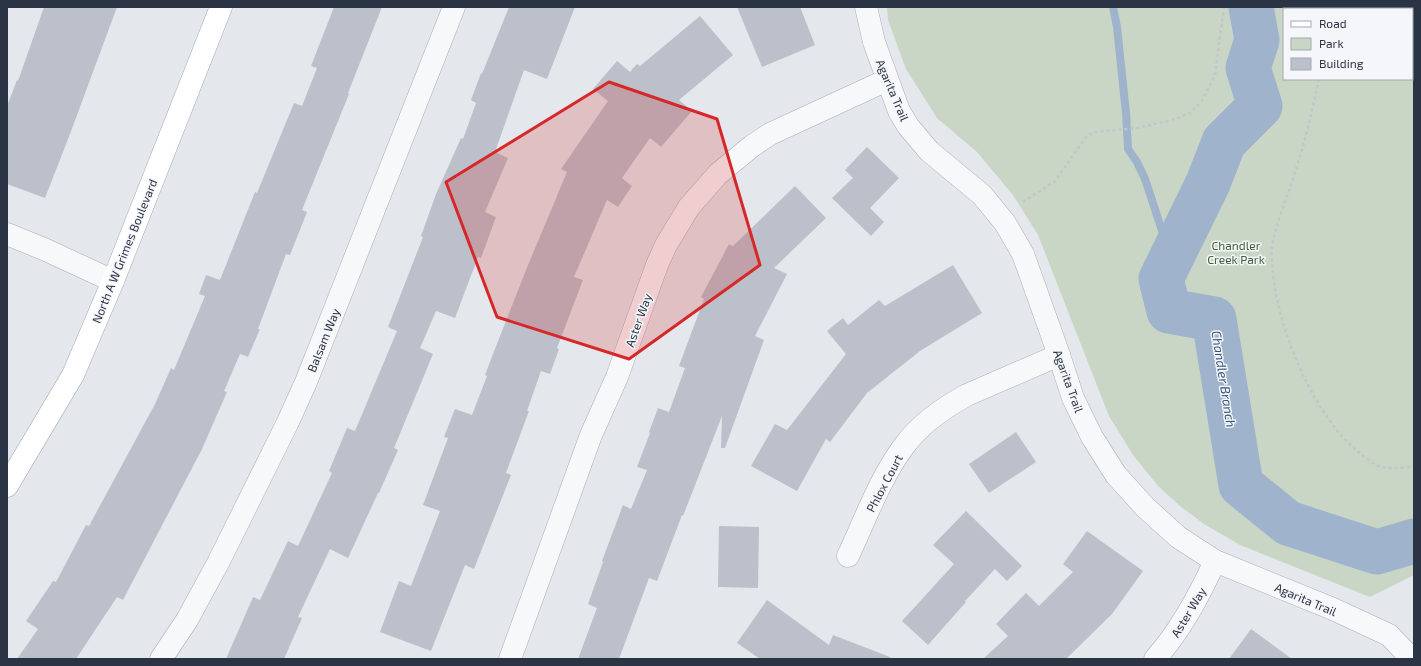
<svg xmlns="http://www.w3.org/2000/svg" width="1421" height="666" font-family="'Exo 2',sans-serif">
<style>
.green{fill:#c9d6c5;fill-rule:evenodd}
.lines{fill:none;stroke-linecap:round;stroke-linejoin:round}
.stream{stroke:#9fb4cc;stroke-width:8}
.river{stroke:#9fb4cc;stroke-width:45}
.building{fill:#bbc0ca}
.minor-casing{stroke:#a9aeb7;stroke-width:23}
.major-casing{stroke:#a3abb8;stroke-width:23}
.path{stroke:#c2c5cb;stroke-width:2.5;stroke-dasharray:3 3;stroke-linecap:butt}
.minor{stroke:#f7f8fa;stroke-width:22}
.major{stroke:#fff;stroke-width:22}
.marked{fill:#d62828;fill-opacity:0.2;stroke:#d62828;stroke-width:3;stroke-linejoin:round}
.labels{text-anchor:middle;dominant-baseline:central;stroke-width:3;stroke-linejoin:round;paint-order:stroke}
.street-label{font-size:12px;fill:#2b3445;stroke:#f4f6f9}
.park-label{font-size:12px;fill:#3f6138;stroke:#f4f6f9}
.water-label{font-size:13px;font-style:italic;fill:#34527a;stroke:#f4f6f9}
</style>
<rect width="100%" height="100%" fill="#e4e7ec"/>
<path class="green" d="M 887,7 L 1414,7 L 1414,575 L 1370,597 L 1240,545 L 1204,524 L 1180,506 L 1158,486 L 1133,455 L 1109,416 L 1038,235 L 1013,195 L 977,152 L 937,118 L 906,69 L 888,20 ZM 1284,9 L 1412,9 L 1412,79 L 1284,79 Z"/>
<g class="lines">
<path class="stream" d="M 1113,7 L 1117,27 L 1126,113 L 1128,149 L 1137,162 L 1145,179 L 1171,258"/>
<path class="river" d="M 1251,7 L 1257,40 L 1248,68 L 1260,106 L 1224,142 L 1208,183 L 1161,279 L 1169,311 L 1214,319 L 1241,485 L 1288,523 L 1377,552 L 1414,541"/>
</g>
<g class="building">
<path d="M 44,7 L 117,7 L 70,134 L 45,198 L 7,184 L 7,106 L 17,80 L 18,81 Z"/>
<path d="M 334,7 L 382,7 L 348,93 L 349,94 L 302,210 L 307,212 L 290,255 L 286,254 L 258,329 L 260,329 L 248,357 L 240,354 L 224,391 L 227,392 L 202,449 L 123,600 L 117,597 L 76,659 L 17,659 L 38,629 L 26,621 L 53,581 L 56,582 L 86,525 L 89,526 L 155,404 L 171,368 L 174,370 L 205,296 L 199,294 L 206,275 L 220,280 L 255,192 L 257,193 L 294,103 L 302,106 L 317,68 L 311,66 Z"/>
<path d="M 509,7 L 575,7 L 547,79 L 524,70 L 495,152 L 508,158 L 485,212 L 496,217 L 481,258 L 478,257 L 455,318 L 436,311 L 420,348 L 433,354 L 394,448 L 398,450 L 379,493 L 378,493 L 348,558 L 330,549 L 298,617 L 302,618 L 284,659 L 226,659 L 253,597 L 260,600 L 288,541 L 298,546 L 332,473 L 329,471 L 347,428 L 355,431 L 397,331 L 388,327 L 423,237 L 421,236 L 436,194 L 461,138 L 463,139 L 476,103 L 471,100 L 481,73 L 482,74 Z"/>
<path d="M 737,7 L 800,7 L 815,45 L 762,67 Z"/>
<path d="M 700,16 L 733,55 L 679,100 L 692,111 L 661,147 L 650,138 L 622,178 L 632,186 L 618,207 L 607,200 L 574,277 L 583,280 L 557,348 L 559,349 L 550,374 L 541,371 L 527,411 L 529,411 L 506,473 L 511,475 L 474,569 L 465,565 L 431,651 L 380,632 L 399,581 L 411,586 L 440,511 L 423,505 L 448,438 L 444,437 L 455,409 L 472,415 L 487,376 L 485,375 L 493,354 L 528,265 L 567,172 L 561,169 L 608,101 L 593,89 L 617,61 L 630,72 L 637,64 L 640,66 Z"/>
<path d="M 867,147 L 899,178 L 870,208 L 884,222 L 871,236 L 832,198 L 853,178 L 845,170 Z"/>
<path d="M 795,186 L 826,218 L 774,268 L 787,274 L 755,336 L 764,340 L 725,448 L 721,448 L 722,416 L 683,516 L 682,515 L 657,581 L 649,578 L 619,659 L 578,659 L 597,608 L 588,604 L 603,562 L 602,561 L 623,505 L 631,509 L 647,470 L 637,467 L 650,433 L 649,432 L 658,408 L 669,412 L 685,368 L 679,366 L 704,299 L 701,297 L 729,244 L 733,246 Z"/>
<path d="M 953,265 L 982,313 L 920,351 L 867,393 L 830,442 L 826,439 L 797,491 L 751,466 L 775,424 L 787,430 L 846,354 L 827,331 L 843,318 L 848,325 L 879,300 L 885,306 Z"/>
<path d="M 1016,432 L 1036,462 L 989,493 L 969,464 Z"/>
<path d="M 966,511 L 1022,566 L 1007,581 L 995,569 L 965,601 L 966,602 L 928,645 L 902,621 L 954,564 L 933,545 Z"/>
<path d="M 719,526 L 759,527 L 758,588 L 718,587 Z"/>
<path d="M 1087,531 L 1143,571 L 1112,614 L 1066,659 L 983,659 L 1008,636 L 996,624 L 1026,593 L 1039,606 L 1073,572 L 1063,564 Z"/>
<path d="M 767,600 L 829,645 L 833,635 L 890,657 L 890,659 L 760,659 L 737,643 Z"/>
<path d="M 1251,629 L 1292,659 L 1229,659 Z"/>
</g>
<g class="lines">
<g class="minor-casing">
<g id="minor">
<path d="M 866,7 L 874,42 L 899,111 L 908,126 L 929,151 L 982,195 L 1005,223 L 1023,254 L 1059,355 L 1073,398 L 1092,437 L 1116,475 L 1145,507 L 1178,537 L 1215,561 L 1333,609 L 1389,635 L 1412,659"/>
<path d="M 7,234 L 46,250 L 113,281"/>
<path d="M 848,556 C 865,520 880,478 904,446 C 920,424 943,408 967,395 L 1059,355"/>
<path d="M 161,659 L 187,620 L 218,563 L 287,424 L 306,382 L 454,7"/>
<path d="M 510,659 L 591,435 L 617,377 L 657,265 L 666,245 L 689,207 L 718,174 L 752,146 L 770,134 L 887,80"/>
<path d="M 1155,659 C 1181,630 1199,596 1215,561"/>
</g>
</g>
<g class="major-casing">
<path id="major" d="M 7,486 L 73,375 L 113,281 L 221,7"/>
</g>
<g class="path">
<path d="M 1320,7 L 1328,9"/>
<path d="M 1338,9 L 1339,7"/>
<path d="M 1361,9 L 1361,7"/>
<path d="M 1319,79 C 1312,113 1304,145 1293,179 C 1287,198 1274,228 1272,248 C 1269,310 1309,410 1356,450 C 1363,456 1372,464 1381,467 C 1392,469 1404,468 1414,466"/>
<path d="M 1023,202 L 1055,181 L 1086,137 L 1094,132 L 1137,128 L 1172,120 L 1190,113 L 1201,102 L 1215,75 L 1224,7"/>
</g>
<use href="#minor" class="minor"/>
<use href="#major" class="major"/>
</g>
<path class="marked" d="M 609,82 L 717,119 L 760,265 L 629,359 L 497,317 L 446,182 Z"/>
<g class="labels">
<g class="street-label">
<text transform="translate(893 90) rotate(67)">Agarita Trail</text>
<text transform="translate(124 251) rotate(-68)">North A W Grimes Boulevard</text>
<text transform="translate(638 320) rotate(-70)">Aster Way</text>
<text transform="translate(323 340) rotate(-68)">Balsam Way</text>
<text transform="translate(1069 381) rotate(70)">Agarita Trail</text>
<text transform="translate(884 483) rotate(-62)">Phlox Court</text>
<text transform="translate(1306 599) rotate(23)">Agarita Trail</text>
<text transform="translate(1188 612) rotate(-59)">Aster Way</text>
</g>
<g class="park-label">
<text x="1236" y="245">Chandler<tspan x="1236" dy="14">Creek Park</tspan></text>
</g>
<g class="water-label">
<text transform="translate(1224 379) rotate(81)">Chandler Branch</text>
</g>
</g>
<rect width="1421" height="666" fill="none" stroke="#2b3445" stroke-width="16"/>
<rect x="1283" y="8" width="130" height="72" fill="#f4f6f9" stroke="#a4a8b1"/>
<rect x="1291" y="21" width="20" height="6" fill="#ffffff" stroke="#a4a8b1"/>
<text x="1319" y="28" font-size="12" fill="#2b3445">Road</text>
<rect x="1291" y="38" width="20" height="12" fill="#c9d6c5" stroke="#a4a8b1"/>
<text x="1319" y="48" font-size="12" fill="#2b3445">Park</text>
<rect x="1291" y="58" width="20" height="12" fill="#bbc0ca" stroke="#a4a8b1"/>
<text x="1319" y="68" font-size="12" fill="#2b3445">Building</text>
</svg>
